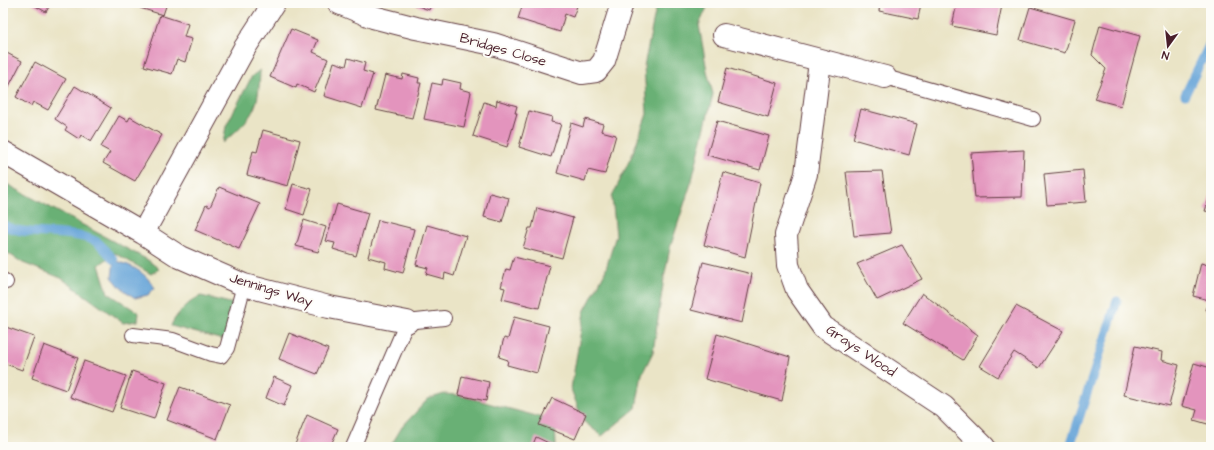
<svg xmlns="http://www.w3.org/2000/svg" width="1214" height="450" font-family="'Architects Daughter',sans-serif">
  <style>
    .forest { fill: #69b075; stroke: #5a6850 }
    .water { fill: #66a4d8; stroke: #586282 }
    .lines { fill: none; stroke-linecap: round; stroke-linejoin: round }
    .stream { stroke: #66a4d8; stroke-width: 9 }
    .building { fill: #e394bd }
    .service-casing { stroke: #623d42; stroke-width: 16 }
    .minor-casing { stroke: #623d42; stroke-width: 24 }
    .service { stroke: #fff; stroke-width: 14 }
    .minor { stroke: #fff; stroke-width: 22 }
    .labels { text-anchor: middle; dominant-baseline: central; stroke-width: 4; stroke-linejoin: round; paint-order: stroke }
    .street-label { font-size: 14px; fill: #4a1f2b; stroke: #fdfcf7 }
  </style>
  <rect width="100%" height="100%" fill="#fdfcf7"/>
  <filter id="ink" filterUnits="userSpaceOnUse"><feTurbulence type="fractalNoise" baseFrequency=".025" numOctaves="2"/><feDisplacementMap in="SourceGraphic" scale="8" xChannelSelector="R" yChannelSelector="G"/><feConvolveMatrix kernelMatrix="1 2 1 2 8 2 1 2 1" color-interpolation-filters="sRGB"/></filter>
  <filter id="wash" filterUnits="userSpaceOnUse"><feTurbulence type="fractalNoise" baseFrequency=".012" numOctaves="4" result="noise"/><feDisplacementMap in="SourceGraphic" scale="16" xChannelSelector="R" yChannelSelector="G"/><feGaussianBlur stdDeviation="0.9" result="paint"/><feColorMatrix in="noise" values="0 0 0 0 0 0 0 0 0 0 0 0 0 0 0 0 0 1.4 0 .05"/><feComposite in="paint" operator="in"/></filter>
  <g filter="url(#wash)">
    <rect width="100%" height="100%" fill="#eae4c6"/>
    <path class="forest" d="M657,3h52l-10,22 8,46 6,23 -21,86 -22,68 -6,30 -11,74 -11,22 -6,34 -34,28 -19,-15 -12,-32 13,-77 21,-40 11,-37 -4,-38 20,-42 15,-41 -3,-48z
      M260,70c-1,41 -7,46 -37,73l3,-17 26,-50z
      M3,182l145,78 11,9 -8,5 -36,-21 -16,12 9,28 31,20 -1,8 -15,2 -62,-45 -38,-15 -20,-13z
      M201,296l42,10 -16,35 -56,-15c3,-10 20,-27 30,-30z
      M444,394l14,1 97,26 1,26h-166l12,-20 26,-28z"/>
    <path class="water" d="M114,260c19,6 30,11 41,28l-7,7 -13,3 -14,-10 -9,-11z"/>
    <g class="lines">
      <path class="stream" d="M1185,95l26,-54
        M3,224c15,14 69,4 94,18 6,4 12,13 17,18
        M1075,446l-4,-3 46,-142"/>
    </g>
    <g id="blocks">
      <path class="building" d="M30,3h21l-5,9z
        M141,3h26l-4,12 -23,-7z
        M410,3h22l-3,7z
        M523,3h55l-5,14 -8,-3 -5,18 -42,-13z
        M880,3h41l-3,16 -39,-8z
        M957,3h36l9,2 -6,30 -44,-9z
        M1030,7l45,13 -10,33 -45,-13z
        M160,15l28,9 -4,13 8,2 -7,23 -8,-3 -5,15 -28,-8z
        M1100,25l40,11 -19,70 -27,-7 12,-30 -14,-14z
        M291,29l27,11 -5,12 15,7 -14,33 -17,-8 -1,4 -26,-11z
        M3,51l19,10 -17,33 -2,-1z
        M348,58l17,5 -2,8 10,3 -11,34 -38,-12 10,-34 12,4z
        M35,62l31,17 -18,31 -15,-8 -2,4 -15,-9z
        M727,68l50,15 -9,34 -50,-15z
        M403,74l16,4 -1,5h3l-9,35 -36,-8 9,-35 17,4z
        M443,79l18,4 -1,6 11,3 -7,35 -40,-8 8,-36 10,2z
        M75,86l36,22 -20,33 -10,-6 -2,4 -14,-9 2,-3 -12,-8z
        M497,100l20,6 -2,7h2l-10,34 -34,-11 11,-34 12,4z
        M861,109l56,15 -8,31 -56,-16z
        M529,111l23,6 -1,5 10,2 -10,33 -32,-10z
        M119,116l9,5 2,-4 32,18 -27,46 -32,-18 7,-11 -9,-5z
        M585,119l18,5 -2,7 15,4 -11,39 -17,-4 -3,11 -28,-8 14,-50 12,4z
        M717,121l52,15 -9,34 -53,-15z
        M263,130l37,10 -12,46 -41,-11 6,-24 4,1z
        M1024,150l-2,47 -47,1 -4,-45z
        M1083,170l3,32 -39,3 -3,-31z
        M882,171l9,62 -37,3 -8,-64z
        M723,172l37,11 -15,74 -41,-12z
        M293,184l19,5 -8,26 -18,-6z
        M219,187l41,17 -21,45 -44,-19 11,-25 4,2z
        M490,193l19,5 -7,24 -18,-5z
        M1211,193v19l-6,-1z
        M337,204l31,9 -12,43 -23,-7 2,-6 -9,-2z
        M537,208l36,10 -11,40 -39,-10 6,-20h3z
        M304,220l22,7 -8,25 -22,-6z
        M378,220l36,9 -11,44 -18,-5 1,-6 -18,-5z
        M427,225l39,11 -12,40 -9,-3 -1,6 -18,-5 2,-6 -12,-3z
        M902,245l20,34 -45,21 -20,-36z
        M514,257l36,9 -11,42 -37,-9 3,-11 -4,-1 5,-18 4,1z
        M703,262l49,12 -10,49 -51,-13z
        M1201,263l10,3v46l-5,-2 3,-10 -16,-4z
        M922,293l56,42 -15,25 -60,-37z
        M1016,306l47,25 -24,37 -25,-16 -16,25 -18,-11z
        M514,317l35,9 -12,47 -30,-8 1,-5 -9,-3 5,-19 4,1z
        M3,326l31,11 -12,33 -19,-7z
        M289,333l39,16 -11,25 -38,-15z
        M717,334l73,23 -8,44 -77,-22z
        M44,345l34,13 -12,32 -34,-12z
        M1135,346l27,6 -1,8 18,5 -10,41 -45,-11z
        M84,361l42,15 -14,36 -42,-15z
        M1194,363l17,5v57l-17,-5 3,-10 -15,-4z
        M132,371l34,12 -12,36 -34,-11z
        M462,376l27,6 -3,19 -28,-6z
        M274,377l18,8 -8,21 -18,-8z
        M180,387l50,18 -13,34 -50,-19z
        M552,398l34,16 -11,25 -36,-14z
        M307,415l31,14 -8,18h-36z
        M536,437l21,10h-25z"/>
    </g>
  </g>
  <g filter="url(#ink)">
    <use href="#blocks" fill-opacity="0" stroke="#623d42" stroke-width="1"/>
    <g class="lines">
      <defs>
        <path id="service" d="M885,77l148,42
          M3,280l3,2
          M133,335l40,5 38,14 10,2 6,-8 17,-63
          M353,447l54,-125 37,-4"/>
        <path id="minor" d="M339,3l34,14 43,11 77,16 89,29 14,-2 8,-10 18,-58
          M724,35l161,42
          M820,61l-14,113 -20,61 2,30 9,25 26,37 121,80 40,40
          M3,152l140,81 37,24 64,28 85,22 78,15
          M143,233l101,-184 30,-46"/>
      </defs>
      <use href="#service" class="service-casing"/>
      <use href="#minor" class="minor-casing"/>
      <use href="#service" class="service"/>
      <use href="#minor" class="minor"/>
    </g>
  </g>
  <g class="labels">
    <g class="street-label">
      <text transform="translate(503 50) rotate(16)">Bridges Close</text>
      <text transform="translate(271 290) rotate(17)">Jennings Way</text>
      <text transform="translate(861 351) rotate(34)">Grays Wood</text>
    </g>
  </g>
  <rect width="1214" height="450" fill="none" stroke="#fdfcf7" stroke-width="16"/>
  <g transform="translate(1168 46) rotate(195)" stroke="#fdfcf7" stroke-width="3" paint-order="stroke">
  <path d="M0-3L7 15L0 10L-7 15Z" fill="#4a1f2b"/>
  <text y="-6" font-size="11" font-weight="bold" text-anchor="middle" fill="#4a1f2b">N</text>
  </g>
</svg>
